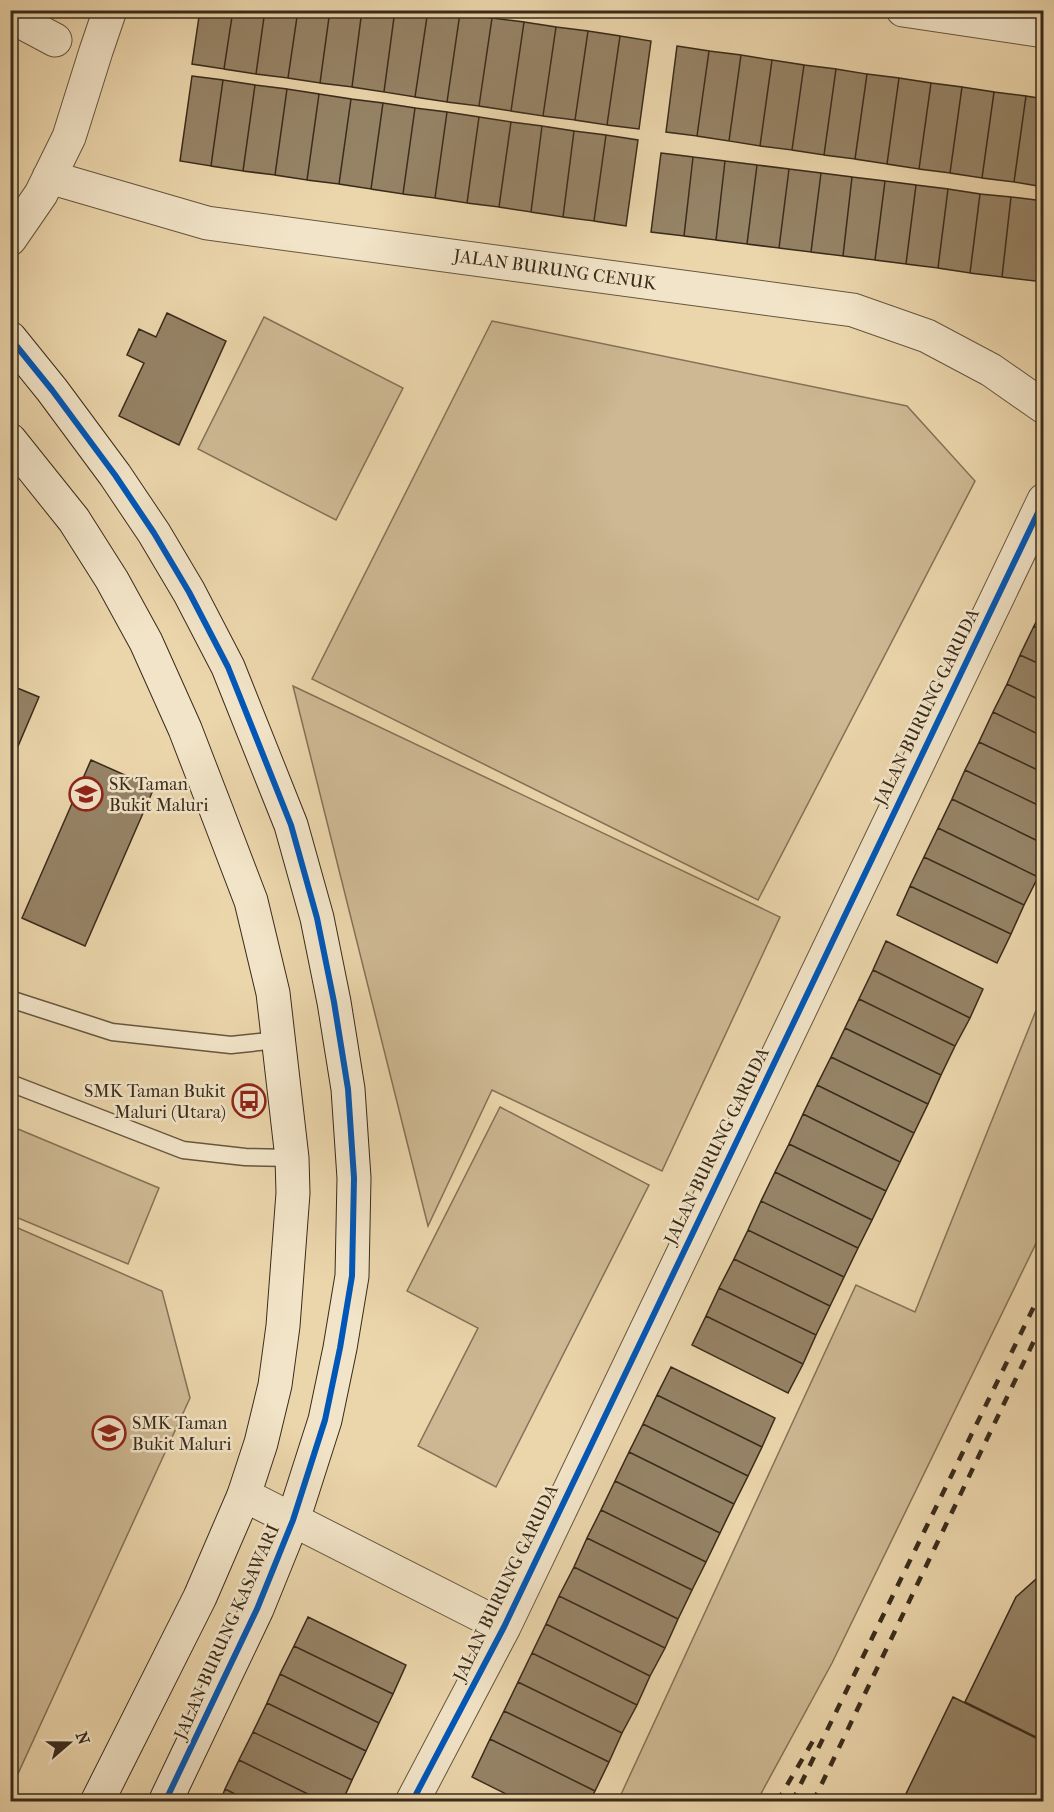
<svg xmlns="http://www.w3.org/2000/svg" width="1054" height="1812" font-family="'IM FELL French Canon',serif">
  <style>
    .green { fill: #cdb893; stroke: #837257; stroke-width: 1.5 }
    .building { fill: #968366; stroke: #392b1b; stroke-width: 1.5 }
    .lines { fill: none; stroke-linecap: round; stroke-linejoin: round }
    .lane-casing { stroke: #66563f; stroke-width: 19 }
    .street-casing { stroke: #66563f; stroke-width: 35 }
    .secondary-casing { stroke: #392b1b; stroke-width: 35 }
    .lane { stroke: #f2e4c8; stroke-width: 16 }
    .street { stroke: #f2e4c8; stroke-width: 33 }
    .secondary { stroke: #f2e4c8; stroke-width: 33 }
    .rail { stroke: #392b1b; stroke-width: 4.5; stroke-dasharray: 10 10; stroke-linecap: butt }
    .cycleway-casing { stroke: #f2e4c8; stroke-width: 10 }
    .cycleway { stroke: #0057b8; stroke-width: 6 }
    .labels { text-anchor: middle; dominant-baseline: central; stroke-width: 5; stroke-linejoin: round; paint-order: stroke }
    .street-label { font-size: 18px; fill: #392b1b; stroke: #f2e4c8 }
    .poi-label { font-size: 18px; fill: #392b1b; stroke: #f2e4c8; text-anchor: start }
  </style>
  <rect width="100%" height="100%" fill="#ebd5ab"/>
  <filter id="stains"><feTurbulence type="fractalNoise" baseFrequency=".00333" numOctaves="4"/><feColorMatrix values="0 0 0 0 .2 0 0 0 0 .09 0 0 0 0 .02 0 0 0 .5 -.17"/></filter>
  <radialGradient id="worn" r=".72"><stop offset=".6" stop-color="#630" stop-opacity="0"/><stop offset="1" stop-color="#630" stop-opacity=".3"/></radialGradient>
  <path class="green" d="M264,317l139,71 -67,132 -138,-71z
    M492,321l415,85 68,75 -217,419 -446,-221z
    M293,686l487,231 -118,254 -170,-81 -64,136z
    M1043,993v236l-211,434 -75,138h-139l238,-516 59,27z
    M500,1107l149,78 -153,302 -78,-41 60,-118 -71,-37z
    M18,1129l141,59 -31,76 -117,-49v-67z
    M11,1225l151,66 28,107 -179,391z"/>
  <path class="building" d="M200,10h33l-9,59 -32,-5z
    M233,10h32l-9,64 -32,-5z
    M265,10h33l-10,68 -32,-4z
    M298,10h32l-10,73 -32,-5z
    M330,10h32l-10,77 -32,-4z
    M362,10h33l-11,82 -32,-5z
    M395,10h33l-13,87 -31,-5z
    M428,10l32,3 -13,89 -32,-5z
    M460,13l32,5 -13,88 -32,-4z
    M492,18l32,4 -13,89 -32,-5z
    M524,22l32,5 -13,89 -32,-5z
    M556,27l32,4 -13,89 -32,-4z
    M588,31l32,5 -13,89 -32,-5z
    M620,36l31,5 -12,88 -32,-4z
    M677,46l32,5 -12,85 -31,-4z
    M709,51l32,4 -12,86 -32,-5z
    M741,55l31,5 -12,86 -31,-5z
    M772,60l32,5 -12,85 -32,-4z
    M804,65l32,4 -12,86 -32,-5z
    M836,69l31,5 -12,85 -31,-4z
    M867,74l32,4 -12,86 -32,-5z
    M192,76l31,4 -12,86 -31,-5z
    M899,78l32,5 -12,86 -32,-5z
    M223,80l32,5 -12,86 -32,-5z
    M931,83l31,4 -12,86 -31,-4z
    M255,85l32,4 -12,86 -32,-4z
    M962,87l32,5 -12,86 -32,-5z
    M287,89l32,5 -12,86 -32,-5z
    M994,92l32,4 -12,86 -32,-4z
    M319,94l32,5 -12,85 -32,-4z
    M1026,96l18,3v88l-30,-5z
    M351,99l32,4 -12,86 -32,-5z
    M383,103l32,5 -12,86 -32,-5z
    M415,108l32,4 -12,86 -32,-4z
    M447,112l32,5 -12,86 -32,-5z
    M479,117l32,5 -12,85 -32,-4z
    M511,122l31,4 -11,86 -32,-5z
    M542,126l32,5 -11,86 -32,-5z
    M574,131l32,4 -12,86 -31,-4z
    M606,135l32,5 -12,86 -32,-5z
    M661,153l32,4 -9,79 -33,-4z
    M693,157l32,4 -9,79 -32,-4z
    M725,161l32,4 -10,79 -31,-4z
    M757,165l32,4 -10,79 -32,-4z
    M789,169l32,4 -10,79 -32,-4z
    M821,173l31,4 -9,79 -32,-4z
    M852,177l33,4 -10,79 -32,-4z
    M885,181l31,4 -10,79 -31,-4z
    M916,185l32,4 -10,79 -32,-4z
    M948,189l32,5 -10,79 -32,-5z
    M980,194l31,3 -9,80 -32,-4z
    M1011,197l33,4v81l-42,-5z
    M167,313l59,28 -47,104 -60,-29 25,-53 -17,-8 12,-26 17,8z
    M1044,606v24l-10,-4z
    M1034,626l10,4v36l-24,-11z
    M1020,655l24,11v36l-37,-18z
    M1007,684l37,18v35l-51,-25z
    M10,685l29,12 -29,68z
    M993,712l51,25v36l-65,-31z
    M979,742l65,31v35l-79,-38z
    M91,760l63,28 -69,158 -63,-28z
    M965,770l79,38v36l-92,-45z
    M952,799l92,45v22l-6,11 -100,-49z
    M938,828l100,49 -14,28 -100,-48z
    M924,857l100,48 -13,29 -101,-48z
    M910,886l101,48 -14,29 -100,-48z
    M886,941l97,48 -13,29 -97,-48z
    M873,970l97,48 -15,28 -96,-47z
    M859,999l96,47 -14,29 -96,-47z
    M845,1028l96,47 -13,29 -97,-47z
    M831,1057l97,47 -14,29 -97,-48z
    M817,1085l97,48 -14,29 -97,-48z
    M803,1114l97,48 -14,29 -97,-47z
    M789,1144l97,47 -14,29 -97,-48z
    M775,1172l97,48 -14,28 -97,-47z
    M761,1201l97,47 -14,29 -96,-47z
    M748,1230l96,47 -14,29 -96,-47z
    M734,1259l96,47 -14,29 -97,-47z
    M719,1288l97,47 -13,29 -97,-48z
    M706,1316l97,48 -15,29 -96,-48z
    M671,1367l104,51 -13,29 -105,-52z
    M657,1395l105,52 -14,29 -105,-52z
    M643,1424l105,52 -14,28 -105,-52z
    M629,1452l105,52 -14,29 -105,-52z
    M615,1481l105,52 -14,29 -105,-52z
    M601,1510l105,52 -14,28 -105,-52z
    M587,1538l105,52 -14,29 -104,-52z
    M574,1567l104,52 -13,29 -106,-52z
    M1044,1572v169l-79,-39 51,-105z
    M559,1596l106,52 -15,28 -104,-52z
    M308,1617l98,48 -13,29 -99,-48z
    M546,1624l104,52 -13,29 -105,-52z
    M294,1646l99,48 -14,29 -99,-49z
    M532,1653l105,52 -15,28 -104,-51z
    M280,1674l99,49 -13,28 -99,-48z
    M518,1682l104,51 -13,29 -105,-51z
    M953,1697l91,45v60h-142z
    M267,1703l99,48 -14,29 -99,-48z
    M504,1711l105,51 -14,29 -105,-52z
    M253,1732l99,48 -10,22h-18l-85,-42z
    M490,1739l105,52 -6,11h-67l-50,-25z
    M239,1760l85,42h-73l-26,-13z
    M225,1789l26,13h-31z"/>
  <g class="lines">
    <defs>
      <path id="lane" d="M10,999l102,33 119,13 47,-5
        M10,1083l173,67 62,7 47,1"/>
      <path id="street" d="M903,10l141,21
        M10,16l45,24
        M49,177l158,46 646,87 74,26 64,34 53,37
        M10,239l31,-45 28,-57 27,-86 14,-41
        M244,1495l260,132
        M412,1802l92,-175 540,-1127"/>
      <path id="secondary" d="M10,338l42,52 63,85 39,58 35,59 39,75 63,158 26,93 17,84 14,87 6,89 -2,98 -12,72 -15,72 -32,100 -36,89 -92,193
        M10,440l64,80 38,60 34,62 39,87 32,83 34,89 22,92 19,165 1,35 -10,133 -8,59 -14,58 -17,52 -44,102 -103,205"/>
    </defs>
    <use href="#lane" class="lane-casing"/>
    <use href="#street" class="street-casing"/>
    <use href="#secondary" class="secondary-casing"/>
    <use href="#lane" class="lane"/>
    <use href="#street" class="street"/>
    <use href="#secondary" class="secondary"/>
    <path class="rail" d="M777,1802l36,-61
      M792,1802l252,-516
      M813,1802l231,-482"/>
    <defs>
      <path id="cycleway" d="M10,338l42,52 63,85 39,58 35,59 39,75 63,158 26,93 17,84 14,87 6,89 -2,98 -12,72 -15,72 -32,100 -36,89 -92,193
        M412,1802l92,-175 540,-1127"/>
    </defs>
    <use href="#cycleway" class="cycleway-casing"/>
    <use href="#cycleway" class="cycleway"/>
  </g>
  <defs>
    <symbol id="school-ring" viewBox="-11 -11 22 22"><circle r="9.5" fill="#f2e4c8" stroke="#8f2418" stroke-width="1.5"/><path d="M0-5L7-2L0 1L-7-2ZM-4 1L0 2.5L4 1V4Q0 6-4 4Z" fill="#8f2418"/></symbol>
    <symbol id="bus-ring" viewBox="-11 -11 22 22"><circle r="9.5" fill="#f2e4c8" stroke="#8f2418" stroke-width="1.5"/><path d="M-5-6H5V4H4V6H2V4H-2V6H-4V4H-5ZM-3.5-4V0h7V-4ZM-3.5 1.2v1.5H-2V1.2ZM2 1.2v1.5H3.5V1.2Z" fill="#8f2418"/></symbol>
  </defs>
  <g fill-rule="evenodd">
    <use href="#school-ring" x="67" y="775" width="38" height="38"/>
    <use href="#bus-ring" x="230" y="1082" width="38" height="38"/>
    <use href="#school-ring" x="90" y="1414" width="38" height="38"/>
  </g>
  <g class="labels">
    <g class="street-label">
      <text transform="translate(555 270) rotate(8)">JALAN BURUNG CENUK</text>
      <text transform="translate(927 707) rotate(-64)">JALAN BURUNG GARUDA</text>
      <text transform="translate(717 1146) rotate(-64)">JALAN BURUNG GARUDA</text>
      <text transform="translate(506 1583) rotate(-64)">JALAN BURUNG GARUDA</text>
      <text transform="translate(227 1632) rotate(-66)">JALAN BURUNG KASAWARI</text>
    </g>
    <g class="poi-label">
      <text x="109" y="784">SK Taman<tspan x="109" dy="21">Bukit Maluri</tspan></text>
      <text x="226" y="1091" text-anchor="end">SMK Taman Bukit<tspan x="226" dy="21">Maluri (Utara)</tspan></text>
      <text x="132" y="1423">SMK Taman<tspan x="132" dy="21">Bukit Maluri</tspan></text>
    </g>
  </g>
  <rect width="1054" height="1812" fill="none" stroke="#ebd5ab" stroke-width="36"/>
  <rect x="12" y="12" width="1030" height="1788" fill="none" stroke="#392b1b" stroke-width="3"/>
  <rect x="18" y="18" width="1018" height="1776" fill="none" stroke="#392b1b" stroke-width="1.5"/>
  <g transform="translate(69 1743) rotate(70)" stroke="#f2e4c8" stroke-width="4.5" paint-order="stroke">
  <path d="M0-4.5L10 22L0 15L-10 22Z" fill="#392b1b"/>
  <text y="-9" font-size="16" font-weight="bold" text-anchor="middle" fill="#392b1b">N</text>
  </g>
  <rect width="100%" height="100%" filter="url(#stains)"/>
  <rect width="100%" height="100%" fill="url(#worn)"/>
</svg>
